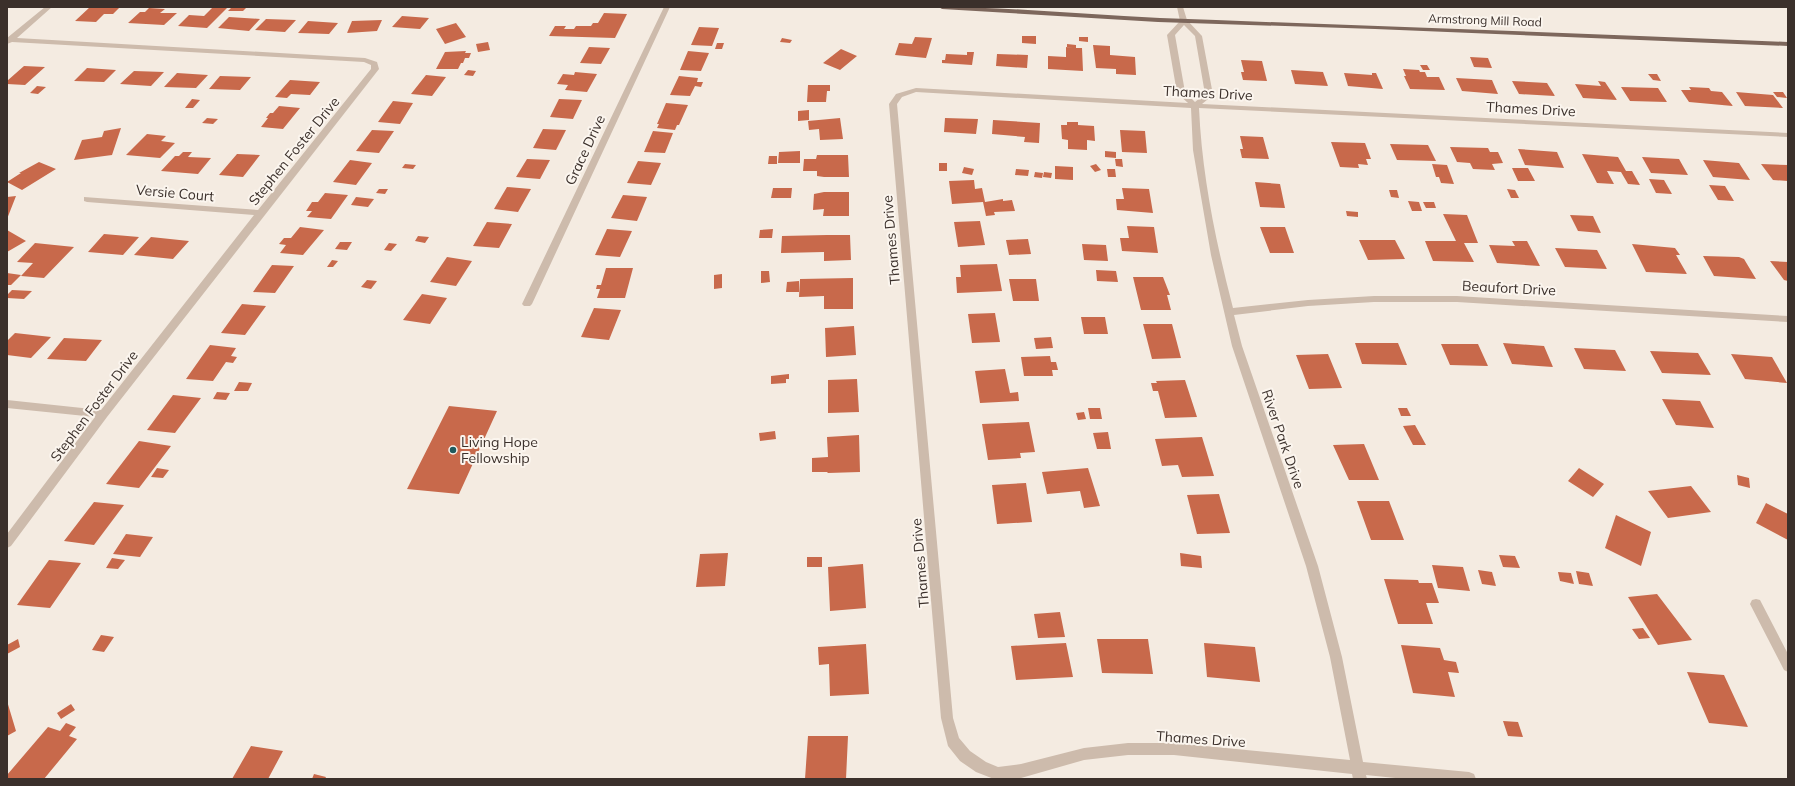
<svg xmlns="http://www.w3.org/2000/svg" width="1795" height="786" font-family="Mulish,sans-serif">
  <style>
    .building { fill: #c8694b }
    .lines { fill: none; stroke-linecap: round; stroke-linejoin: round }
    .minor { fill: #cdbbac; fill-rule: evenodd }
    .major { fill: #7d675c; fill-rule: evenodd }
    .poi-dot { fill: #1f5a5e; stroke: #fbf5ee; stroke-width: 1.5 }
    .labels { text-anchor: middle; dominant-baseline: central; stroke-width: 4; stroke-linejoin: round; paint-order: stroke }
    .far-street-label { font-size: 12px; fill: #3b302b; stroke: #fbf5ee }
    .street-label { font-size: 14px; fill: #3b302b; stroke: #fbf5ee }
    .poi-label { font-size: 14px; fill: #3b302b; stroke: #fbf5ee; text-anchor: start }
  </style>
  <rect width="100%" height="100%" fill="#f4ebe1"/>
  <path class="building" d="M90,7h30l-7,7h-9l-8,8 -21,-1z
    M213,7h15l-21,21 -29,-2 11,-11 15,1z
    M232,7h15l-4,4h-15z
    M149,8l16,1 -5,4h17l-13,12 -36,-2 12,-11h5z
    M604,13l23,1 -12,24 -66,-2 6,-10h11l-2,3h10l2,-3h15l2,-3h5z
    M402,16l27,2 -9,11 -28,-2z
    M229,17l31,2 -11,12 -31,-3z
    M266,19l30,1 -11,12 -30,-2z
    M382,20l-5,11 -30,2 5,-12z
    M308,21l30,2 -9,11 -31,-1z
    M456,23l10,14 -21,7 -9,-15z
    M699,27l20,1 -7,18 -21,-1z
    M1022,36h14v8l-14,-1z
    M915,37l17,1 -6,20 -31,-3 4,-12 13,1z
    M1079,37h9v5l-9,-1z
    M782,38l10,2 -2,3 -10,-1z
    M488,42l2,8 -12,2 -2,-8z
    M717,43h7l-2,6h-7z
    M1067,44l9,1v3h6l1,23 -35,-2v-13l18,1v-10l7,1 -6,-1z
    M1093,45l17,1v9l25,2 1,18 -20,-1v-5l-20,-1z
    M589,47l21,1 -9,16 -21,-1z
    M841,49l16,7 -17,14 -17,-7z
    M466,51l-1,2h6l-2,5h-4l-2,5h-2l-3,6h-22l9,-17z
    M688,51l21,2 -8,18 -21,-1z
    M967,52h7l-2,13 -30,-2v-3h3l1,-6 21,1z
    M997,54l31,1 -1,13 -31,-2z
    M1470,57l18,1 4,10 -18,-1z
    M1241,60l21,1 5,20 -24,-1 -2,-8h3z
    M1420,65h7l3,5h-7z
    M24,66l21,1 -20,18 -18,-1v-3z
    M87,68l29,2 -12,12 -30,-1z
    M1403,69l16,1 1,2h5l2,5h12l6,13 -35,-1 -6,-13h2z
    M468,70l8,1 -3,5 -9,-1z
    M1291,70l32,2 5,14 -33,-2z
    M134,71l30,1 -13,14 -31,-2z
    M575,72l22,2 -10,18 -22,-2 3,-5 -11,-1 6,-10 11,1z
    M177,73l31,2 -12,13 -32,-1z
    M1344,73l28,2v-2h4l7,16 -35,-3z
    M1648,74h9l4,7 -8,-1z
    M426,75l20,2 -14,19 -21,-2z
    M220,76l31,1 -11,13 -31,-1z
    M679,76l19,2 -1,4h6l-2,5 -6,-1 -5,10 -20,-1z
    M1456,78l36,2 6,14 -36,-3z
    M290,80l30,2 -10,13 -19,-1 -4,4 -12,-1z
    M1512,81l35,2 8,13 -36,-2z
    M1598,81l7,1 12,18 -34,-2 -8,-14 26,2z
    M808,85h22v6h-3l-1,11h-19z
    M37,86l9,1 -8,7 -8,-1z
    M1621,87l37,1 9,14 -37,-1z
    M1689,87l20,1 2,3 11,1 11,14 -44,-4 -8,-12h10z
    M1736,92l37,3 10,13 -38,-2z
    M1773,92h10l4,6 -10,-1z
    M192,99l8,1 -7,8h-8z
    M559,99l23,1 -9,19 -23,-2z
    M393,101l20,2 -13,21 -22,-2z
    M666,103l22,2 -9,20h-2l-2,5 -18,-2 2,-4h-2z
    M279,106l21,2 -17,21 -22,-2 7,-9h-2l4,-5h3z
    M809,110v10l-11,1v-10z
    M207,118l11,1 -5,5 -11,-1z
    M840,118l3,21 -23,1 -1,-11 -10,1 -1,-9z
    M945,118l33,1 -2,15 -32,-2z
    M993,120l47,3 -1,20 -15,-1 1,-5 -33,-3z
    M1067,122h11v3l16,1 1,15 -8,-1v10l-19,-1v-9l-6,-1 -1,-14h6z
    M121,128l-9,27 -38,5 8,-20 20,-3 2,-6z
    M543,129l23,1 -10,20 -23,-2z
    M372,130l22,1 -15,22 -23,-2z
    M1120,130l25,1 2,22 -25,-1z
    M653,131l20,2 -8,20 -21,-1z
    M147,134l19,2 -5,5 14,2 -15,15 -34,-3z
    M1240,136l23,1 6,22 -27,-1 -2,-9h3z
    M1331,142l34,1 6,16h-5l2,6 -10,-1 1,4 -19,-1z
    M1390,144l38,1 8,16 -39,-1z
    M1450,147l38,1 2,4h8l5,11 -11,1 3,6 -22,-1 -3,-6 -13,-1z
    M1518,149l39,3 7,16 -39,-3z
    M800,151v12h-22l1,-11z
    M1105,151l11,1v6l-11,-1z
    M183,152h9l-4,5 23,1 -13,16 -37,-3 14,-15h4z
    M237,154l23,1 -17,22 -24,-2z
    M1582,154l36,3 8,14h6l8,14 -12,-1 -7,-12 -14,-1 7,13 -17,-1z
    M817,155h31l1,22h-25l-7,-1v-5h-14l1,-12h12z
    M769,156h8v8h-9z
    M1642,157l37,2 9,16 -37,-2z
    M527,159l23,1 -10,19 -24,-2z
    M1115,159h7l1,8 -7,-1z
    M350,160l22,3 -16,22 -23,-3z
    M1703,160l36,3 11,17 -37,-3z
    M638,161l23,2 -10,22 -24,-2z
    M39,162l17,7 -34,21 -15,-8 14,-9h-2z
    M939,163h8v8h-8z
    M405,164l11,1 -3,4 -11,-1z
    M1096,164l5,6 -6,2 -5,-6z
    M1432,164l15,1 7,19 -13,-1 -2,-6h-3z
    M1761,164l27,1v16l-15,-1z
    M1055,166l18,1v13l-18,-1z
    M964,167l10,2 -2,6 -10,-2z
    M1512,168h16l7,13h-17z
    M1016,169l13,1 -1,6 -13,-1z
    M1107,169h8l1,8h-8z
    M1035,172l8,1 -1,5 -8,-1z
    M1044,172l8,1 -1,5 -8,-1z
    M1649,179l15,1 8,14 -16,-1z
    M974,180l1,9 7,-1 3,14 18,-3v2l9,-1 3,11 -21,1 1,3 -9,1 -3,-14 -31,2 -3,-23z
    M1255,182l25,2 5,24 -25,-1z
    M1709,185l16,1 9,15 -16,-1z
    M507,187l24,2 -13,23 -24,-3z
    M773,188h19l-1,10h-20z
    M1122,188l27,1 4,24 -36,-3 -1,-11h8z
    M379,189h9l-3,5 -9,-1z
    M1507,189l8,1 4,8h-8z
    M1389,190h8l2,8 -8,-1z
    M824,192h25v24h-26l1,-7 -11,1 1,-16z
    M325,193l23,2 -17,24 -24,-2 5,-6h-6l6,-9h6z
    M623,195l24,2 -10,24 -26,-3z
    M16,196l-9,23v-22z
    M356,197l18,2 -6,8 -17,-2z
    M1408,201l11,1 3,9h-10z
    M1423,202h11l2,6h-10z
    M1346,211l12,1v5l-11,-1z
    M1443,214l24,1 11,28h-14l10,19 -41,-1 -8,-20h31z
    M1570,215l23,1 8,17 -23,-2z
    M980,221l5,24 -27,2 -4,-25z
    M487,222l25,2 -13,24 -26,-2z
    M1127,226l27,1 4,26 -36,-2 -2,-13h9z
    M300,227l24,3 -21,25 -23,-2 6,-8 -7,-1 5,-6h7z
    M1260,227h25l9,26h-24z
    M607,229l25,2 -12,26 -25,-2z
    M773,229l-1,9h-13l1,-8z
    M7,230l19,11 -19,11z
    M104,234l35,3 -16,18 -35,-3z
    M827,235h23l1,25 -27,1v-9l-43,1 1,-17z
    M418,236l11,1 -4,6 -10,-2z
    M151,237l38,4 -16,18 -39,-4z
    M1028,239l3,15 -22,1 -3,-15z
    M1359,240h36l10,19 -37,1z
    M1512,241h15l13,25 -43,-3 -8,-18 26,1z
    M340,242h12l-5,8 -12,-1z
    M35,243l39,4 -30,31 -23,-2 12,-13 -16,-1z
    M389,243l8,1 -6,7 -7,-1z
    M1082,244l24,1 2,16 -24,-1z
    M1632,244l43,4 5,7h-4l11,19 -41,-2z
    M1555,248l42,2 10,19 -42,-2z
    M1703,256l36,1 5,2 12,20 -42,-3z
    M447,257l25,4 -16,25 -26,-4z
    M332,260l6,1 -5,6h-6z
    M1770,261l18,1v19l-4,-1z
    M997,264l5,27 -45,2 -1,-16h5l-1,-12z
    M272,265l22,1 -19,27 -22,-1z
    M606,268h27l-8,30h-28l3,-9h-4l1,-4h4z
    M1096,270l20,1 2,11 -21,-1z
    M761,271h8l1,11 -9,1z
    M7,273l14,2 -10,10h-4z
    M722,274v14l-8,1v-14z
    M1133,277h30l7,18h-3l4,15h-30z
    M853,278v31h-29v-13l-25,1 1,-18z
    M1009,279h27l3,22h-26z
    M367,280l10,1 -6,8 -10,-2z
    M799,281v11h-13l1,-10z
    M12,290l20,1 -8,8 -17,-1v-3z
    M422,294l25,4 -17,26 -27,-4z
    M242,304l24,2 -21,29 -24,-2z
    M594,308l27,2 -12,30 -28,-3z
    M995,313l5,29 -28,1 -4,-29z
    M1081,317h24l3,17h-24z
    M1143,324h29l9,34 -29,1z
    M854,326l2,29 -30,2 -1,-29z
    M15,333l36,4 -20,21 -24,-3v-14z
    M1051,337l2,11 -17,1 -2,-11z
    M64,338l38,2 -16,21 -39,-2z
    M1355,343h43l9,22 -45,-1z
    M1503,343l41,3 9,21 -41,-3z
    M1441,344h37l10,22 -38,-1z
    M210,345l26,3 -5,8 6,1 -4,6 -7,-1 -13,19 -27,-2z
    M1574,348l41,2 11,21 -42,-2z
    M1650,351l48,2 13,22 -49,-2z
    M1328,354l14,34 -33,1 -13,-34z
    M1731,354l41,3 15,26 -42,-4z
    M1050,356l1,6h5l2,8h-6l1,6h-29l-3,-19z
    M1005,369l5,24 8,-1 1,9 -39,2 -5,-32z
    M789,374v5h-3v4l-15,1v-8z
    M857,379l2,33 -31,1v-33z
    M1185,380l12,37 -32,1 -7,-27h-5l-2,-8h6l-1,-2z
    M239,382l13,1 -4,8h-14z
    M217,392l13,1 -4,7 -13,-1z
    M173,395l28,3 -26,35 -28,-3z
    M1662,399l38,2 14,27 -38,-3z
    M449,406l48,5 -38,83 -52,-5z
    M1088,408h12l2,11h-12z
    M1398,408h9l4,8h-10z
    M1084,412l2,7 -8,1 -2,-7z
    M1029,422l6,30 -15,1 1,5 -33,2 -6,-36z
    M1415,425l11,20h-13l-10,-19z
    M775,431l1,8 -16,2 -1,-8z
    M1108,432l3,17h-14l-4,-16z
    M859,435l1,37 -32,1 -1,-1h-15v-14l16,-1 -1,-20z
    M1202,437l12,39 -32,1 -4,-12 -16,1 -7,-27z
    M139,441l32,5 -32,42 -33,-4z
    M1364,444l15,36h-30l-16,-35z
    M157,468l12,2 -6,8 -12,-1z
    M1088,468l12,38 -16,2 -4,-17 -33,3 -5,-22z
    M1579,468l25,16 -11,13 -25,-16z
    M1737,475l12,3 1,10 -12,-3z
    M1026,483l6,39 -35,2 -5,-39z
    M1691,486l20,26 -43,6 -20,-27z
    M1219,494l11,39 -33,1 -10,-39z
    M1357,501h32l15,39h-33z
    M94,502l30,3 -30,40 -30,-4z
    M1766,503l22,11v26l-32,-17z
    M1616,515l35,17 -10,34 -36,-18z
    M126,534l27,3 -13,20 -27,-3z
    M728,553l-3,33 -29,1 4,-33z
    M1180,553l21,3 1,12 -21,-2z
    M1499,555l16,1 5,12 -17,-1z
    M807,557h15v10h-15z
    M112,558l13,2 -7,9 -12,-1z
    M49,560l32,3 -31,45 -33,-3z
    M863,564l3,44 -36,3 -2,-44z
    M1432,565l31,2 7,24 -32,-3z
    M1478,570l14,2 4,14 -14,-2z
    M1576,571l13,2 4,13 -14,-2z
    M1558,572l13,1 3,11 -14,-3z
    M1384,579l34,1 1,3h13l7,20h-13l7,21h-35z
    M1657,594l35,46 -34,5 -30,-48z
    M1060,612l5,25 -27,1 -4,-24z
    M1643,628l7,10 -11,1 -7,-10z
    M101,635l13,2 -10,15 -12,-2z
    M18,639l2,8 -13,7v-9z
    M1097,639h51l5,35 -51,-1z
    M1066,643l7,34 -57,3 -5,-34z
    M1204,643l51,4 5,35 -53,-5z
    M866,644l3,50 -39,2 -1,-32 -10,1 -1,-18z
    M1401,645l39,3 4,12 12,2 3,11 -11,-1 7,25 -42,-4z
    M1687,672l37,3 24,52 -39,-4z
    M7,701l9,30 -9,5z
    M71,704l4,6 -14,9 -4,-6z
    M1503,721l15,1 5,15 -15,-1z
    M66,723l10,4 -7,9 8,3 -33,40h-37v-4l41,-48 12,4z
    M808,736h40l-2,43h-41z
    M251,746l32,5 -15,28h-36z
    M314,774l12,3 -1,2h-13z"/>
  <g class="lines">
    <path class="minor" d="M45,7h7l-35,31 348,20 12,4 2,7 -272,348 -96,129 -4,2v-14l88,-117 -88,-9v-8l94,10 153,-195 -167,-13 -3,-1v-4l174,13 113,-141v-4l-7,-3 -352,-20 -5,2v-6z
      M664,7h6l-138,297 -2,2h-6l-2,-2z
      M1177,7h6l4,13 15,16 11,59 -11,9 586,29v4l-589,-29c3,68 17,135 34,200l75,-8 66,-4h83l331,20v6l-331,-20h-83l-66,4 -74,9 8,31 76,220 24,91 21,105 106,10 5,2 2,5h-71l-39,-4 1,4h-14l-1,-5 -178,-19h-46l-44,5 -63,18 -27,1 -18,-7 -16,-11 -12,-15 -7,-28 -52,-614 7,-10 20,-6 272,15 -11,-10 -10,-58 13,-14zM1184,25l11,11 10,58 -10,8 -10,-10 -10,-57zM916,92l275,16 2,42 18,105 21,91 74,220 24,91 20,103 -176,-17h-46l-44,5 -63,16 -23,3 -12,-5 -16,-11 -11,-13 -6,-20 -56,-614 5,-7z
      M1756,599l4,1 28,54v18l-4,-2 -34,-66 2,-4z"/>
    <path class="major" d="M939,7c74,0 147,8 221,11 210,8 419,15 628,24v4l-413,-17 -217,-7 -216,-13z"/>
  </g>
  <circle class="poi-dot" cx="453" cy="450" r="4"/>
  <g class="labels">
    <g class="far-street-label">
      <text transform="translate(1485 20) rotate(2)">Armstrong Mill Road</text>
    </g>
    <g class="street-label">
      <text transform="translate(1208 93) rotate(3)">Thames Drive</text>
      <text transform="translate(1531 109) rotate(3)">Thames Drive</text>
      <text transform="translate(585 150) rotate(-65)">Grace Drive</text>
      <text transform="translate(294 151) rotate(-51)">Stephen Foster Drive</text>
      <text transform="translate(175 193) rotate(5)">Versie Court</text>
      <text transform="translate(891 240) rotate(-95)">Thames Drive</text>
      <text transform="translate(1509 288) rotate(3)">Beaufort Drive</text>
      <text transform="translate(94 406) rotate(-53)">Stephen Foster Drive</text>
      <text transform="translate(1283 439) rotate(71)">River Park Drive</text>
      <text transform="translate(920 563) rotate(-95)">Thames Drive</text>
      <text transform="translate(1201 739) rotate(4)">Thames Drive</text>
    </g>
    <g class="poi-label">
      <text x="461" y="442">Living Hope<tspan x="461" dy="16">Fellowship</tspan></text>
    </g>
  </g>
  <rect width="1795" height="786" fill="none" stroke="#3b302b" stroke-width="16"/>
</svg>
